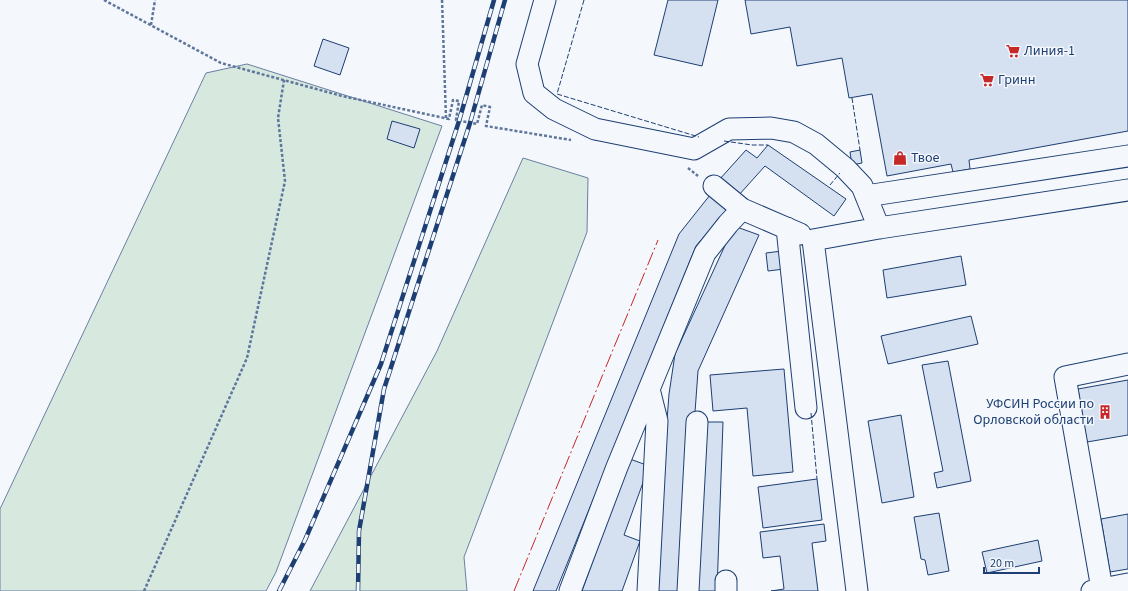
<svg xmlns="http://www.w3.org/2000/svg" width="1128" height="591" font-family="'Source Sans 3',sans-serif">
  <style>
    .green { fill: #d7e8df; stroke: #687fa3 }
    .building { fill: #d5e0f0; stroke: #1d3f73 }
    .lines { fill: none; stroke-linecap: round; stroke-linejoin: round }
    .minor-casing { stroke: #1d3f73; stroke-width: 23 }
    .path { stroke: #5e769c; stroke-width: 2.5; stroke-dasharray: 3 2; stroke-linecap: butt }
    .minor { stroke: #f4f7fb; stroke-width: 21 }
    .rail-casing { stroke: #1d3f73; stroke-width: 4.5 }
    .rail { stroke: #f4f7fb; stroke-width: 3; stroke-dasharray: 9; stroke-linecap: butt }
    .fence { stroke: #1d3f73; stroke-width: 1; stroke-dasharray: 5 2; stroke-linecap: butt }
    .power { stroke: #c62828; stroke-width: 1; stroke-dasharray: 14 3 2 3; stroke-linecap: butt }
    .labels { text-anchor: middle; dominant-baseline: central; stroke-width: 3; stroke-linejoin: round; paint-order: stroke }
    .poi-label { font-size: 14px; fill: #1d3f73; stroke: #f4f7fb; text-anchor: start }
  </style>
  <rect width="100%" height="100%" fill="#f4f7fb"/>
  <path class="green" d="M247,64l195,62 -166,446 -10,19h-266v-82l206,-436z
    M523,158l65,20 -1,54 -123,325 3,34h-157l127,-240z"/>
  <path class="building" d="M668,0h50l-16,66 -48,-11z
    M745,0h383v131l-159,29 1,9 -17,3 -2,-8 -64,12 -15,-82 -23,4 -7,-40 -45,8 -7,-39 -39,7z
    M323,39l26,9 -9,27 -26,-9z
    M392,121l28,8 -6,19 -27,-9z
    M768,145l78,54 -12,17 -69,-50 -27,30 -19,-16 27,-30 11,8z
    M860,150l2,13 -10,2 -2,-13z
    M710,195l18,14 -32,37 -140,345h-23l146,-357z
    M734,226l25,9 -61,136 -16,220h-28l15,-197 6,-40z
    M782,251l2,18 -16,2 -2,-18z
    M961,256l5,29 -79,13 -4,-28z
    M971,316l7,28 -90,20 -7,-28z
    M948,361l23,120 -34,7 -3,-15 9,-2 -21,-106z
    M784,369l9,103 -40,4 -6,-68 -34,3 -3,-36z
    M1128,380v55l-41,7 -9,-53z
    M901,415l13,82 -32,6 -14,-82z
    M702,422h21l-6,169h-23z
    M630,459l19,7 -25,69 16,6 -18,50h-40z
    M817,479l5,41 -59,8 -5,-41z
    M939,513l10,58 -21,4 -3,-15 -4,-1 -7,-42z
    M1128,514v55l-18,3 -9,-53z
    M824,524l2,17 -14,2 6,48h-47l13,-2 -4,-33 -17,2 -3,-26z
    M1038,540l4,21 -55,12 -5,-21z"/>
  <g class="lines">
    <defs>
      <path id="minor" d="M545,0l-18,64 7,29 20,16 41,20 99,20 35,-20 42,-1 23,4 22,12 29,24 17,18 17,42
        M714,186l28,23 58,25
        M866,196l262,-40
        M787,228l19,180
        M726,581v10
        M1102,589l-37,-212 63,-13
        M570,591l47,-124 88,-214 23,-29 14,-15
        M648,591l9,-170 -8,-32
        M688,591l9,-169
        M857,591l-44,-351 66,-12 249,-38
        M1092,591l36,-7"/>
    </defs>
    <use href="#minor" class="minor-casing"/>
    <path class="path" d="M104,0l117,63 121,33 107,23 4,-19 6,1 -3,19 21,4 5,-19 8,2 -4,19 85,14
      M442,0l4,118
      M151,25l4,-25
      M688,168l10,8
      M144,591l103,-233 38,-177 -7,-63 6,-38"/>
    <use href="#minor" class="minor"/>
    <defs>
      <path id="rail" d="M279,591l26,-51 76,-176 78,-243 35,-121
        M358,591l1,-60 25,-142 86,-266 35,-123"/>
    </defs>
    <use href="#rail" class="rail-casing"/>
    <use href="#rail" class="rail"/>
    <path class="fence" d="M584,0l-27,94 142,43
      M852,98l8,52
      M724,141l28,4h16
      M830,185l10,-12
      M811,413l6,66"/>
    <path class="power" d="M514,591l144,-351"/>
  </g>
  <defs>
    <symbol id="supermarket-bare" viewBox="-9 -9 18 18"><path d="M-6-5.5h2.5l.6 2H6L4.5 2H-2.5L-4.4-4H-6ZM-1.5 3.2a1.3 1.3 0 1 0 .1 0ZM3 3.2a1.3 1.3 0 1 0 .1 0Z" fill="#c62828" stroke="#f4f7fb" stroke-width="2.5" paint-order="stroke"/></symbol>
    <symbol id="shop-bare" viewBox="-9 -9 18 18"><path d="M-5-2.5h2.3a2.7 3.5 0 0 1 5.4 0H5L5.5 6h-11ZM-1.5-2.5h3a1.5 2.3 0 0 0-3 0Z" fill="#c62828" stroke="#f4f7fb" stroke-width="2.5" paint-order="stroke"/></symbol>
    <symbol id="building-bare" viewBox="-9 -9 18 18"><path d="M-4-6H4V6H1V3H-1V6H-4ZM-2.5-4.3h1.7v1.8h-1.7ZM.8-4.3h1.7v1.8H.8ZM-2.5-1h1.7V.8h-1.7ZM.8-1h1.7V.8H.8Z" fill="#c62828" stroke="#f4f7fb" stroke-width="2.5" paint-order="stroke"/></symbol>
  </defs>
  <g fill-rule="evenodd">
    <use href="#supermarket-bare" x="1003" y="41" width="20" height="20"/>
    <use href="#supermarket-bare" x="977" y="70" width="20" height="20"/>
    <use href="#shop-bare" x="890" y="148" width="20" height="20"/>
    <use href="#building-bare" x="1095" y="402" width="20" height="20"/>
  </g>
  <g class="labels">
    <g class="poi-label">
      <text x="1024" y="51">Линия-1</text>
      <text x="998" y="80">Гринн</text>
      <text x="911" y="158">Твое</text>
      <text x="1094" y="404" text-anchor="end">УФСИН России по<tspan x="1094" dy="16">Орловской области</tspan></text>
    </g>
  </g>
  <path d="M984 567v6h55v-6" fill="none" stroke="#1d3f73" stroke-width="2"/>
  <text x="990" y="567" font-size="12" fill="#1d3f73" stroke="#f4f7fb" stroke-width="3" paint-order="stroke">20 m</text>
</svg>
